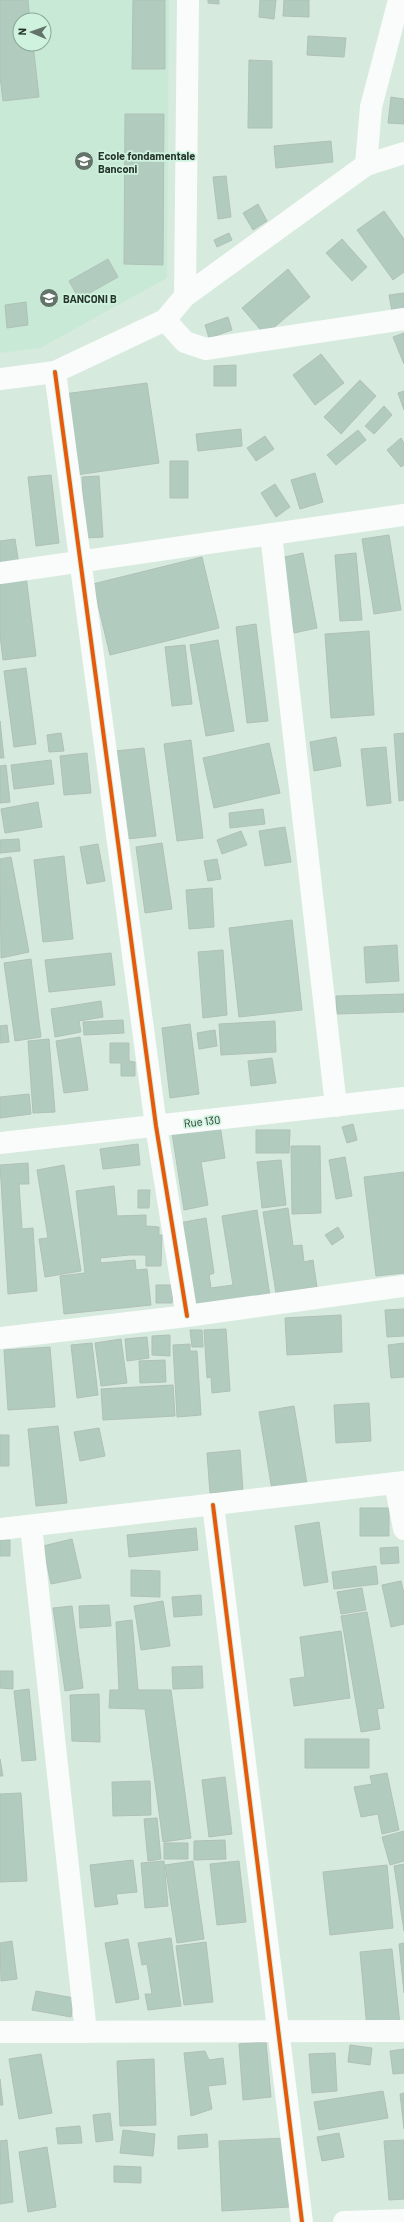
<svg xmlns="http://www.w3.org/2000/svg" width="404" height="2222" font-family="Barlow,sans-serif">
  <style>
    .built { fill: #c8e9d6; fill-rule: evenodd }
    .building { fill: #b1ccbe; stroke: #b1c0b8 }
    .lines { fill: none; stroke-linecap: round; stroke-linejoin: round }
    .minor { stroke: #f9fcfa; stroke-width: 22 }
    .cycleway-casing { stroke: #cef2dd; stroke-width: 6 }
    .cycleway { stroke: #e8590c; stroke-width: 4 }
    .labels { text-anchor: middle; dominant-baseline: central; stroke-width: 3.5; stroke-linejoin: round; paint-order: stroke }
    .poi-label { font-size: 11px; font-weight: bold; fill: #25332b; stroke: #cef2dd; text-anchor: start }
    .street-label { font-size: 11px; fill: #25332b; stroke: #cef2dd }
  </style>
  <rect width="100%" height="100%" fill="#d6eade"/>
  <path class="built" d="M0,0h169l-2,278 -127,70 -40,5zM20,20h24v24h-24z"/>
  <path class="building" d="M0,0h28l2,20h-10v24h13l6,53 -36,4 -3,-25z
    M133,0h32v69h-33z
    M208,0h11v4l-11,-1z
    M260,0h16l-2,19 -15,-2z
    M284,0h25v17l-26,-1z
    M308,36l38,2 -2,19 -37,-2z
    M249,60l23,1v67h-24z
    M391,97l13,2v25l-16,-1z
    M125,114h39l-1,151 -39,-1z
    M331,141l2,21 -57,6 -2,-22z
    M226,176l5,41 -13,2 -5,-42z
    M258,204l9,17 -14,9 -10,-17z
    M384,211l20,28v33l-11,8 -36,-50z
    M229,233l3,7 -15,7 -3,-7z
    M342,239l25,28 -15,14 -26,-28z
    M108,259l10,18 -39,22 -10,-18z
    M288,269l22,28 -45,38 -23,-27z
    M404,293v16l-12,2 -3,-16z
    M26,302l2,23 -21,3 -2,-23z
    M228,317l4,13 -23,8 -4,-13z
    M404,333v31l-11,-27z
    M321,354l23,29 -29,22 -22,-30z
    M236,365v21h-22v-20z
    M360,380l16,16 -35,38 -17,-17z
    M147,383l12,80 -83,12 -12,-81z
    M404,391v19l-6,-17z
    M384,406l8,9 -18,19 -9,-8z
    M241,429l1,17 -44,5 -2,-17z
    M358,430l8,10 -30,25 -9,-10z
    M265,436l9,13 -18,12 -9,-13z
    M401,438l3,5v22l-3,2 -14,-17z
    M170,461h18v37h-18z
    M315,473l8,29 -23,7 -9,-29z
    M51,475l8,68 -23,3 -8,-69z
    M99,476l4,61 -18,1 -3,-61z
    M275,484l15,23 -14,10 -15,-24z
    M389,535l12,75 -27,4 -12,-75z
    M15,539l4,26 -19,3v-27z
    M303,553l14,75 -23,5 -14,-75z
    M356,553l6,67 -22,1 -5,-66z
    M202,557l17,71 -109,27 -17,-71z
    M26,576l10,80 -33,4 -3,-25v-56z
    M256,624l12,97 -21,2 -11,-96z
    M369,631l5,84 -43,3 -6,-84z
    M218,640l16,91 -28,5 -16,-91z
    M185,645l7,59 -20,2 -7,-59z
    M26,668l10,76 -22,3 -10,-76z
    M0,721l4,37h-4z
    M61,733l3,18 -15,1 -2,-17z
    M404,733v67l-5,1 -5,-67z
    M336,737l5,29 -27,5 -4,-29z
    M191,740l12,98 -26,3 -13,-97z
    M269,743l11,50 -66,15 -11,-50z
    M386,747l5,56 -24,3 -6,-57z
    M144,748l12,88 -30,3 -11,-88z
    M87,753l4,40 -27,2 -4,-39z
    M51,760l3,24 -40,5 -3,-24z
    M6,765l4,37 -10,1v-37z
    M38,802l4,25 -37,6 -4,-24z
    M263,809l2,15 -35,4 -1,-15z
    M285,827l6,35 -26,4 -6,-35z
    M241,831l6,14 -25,9 -5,-14z
    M19,839l1,12 -20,2v-13z
    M162,843l10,66 -27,4 -9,-66z
    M98,844l7,37 -18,3 -7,-37z
    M64,856l9,83 -30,3 -9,-82z
    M11,857l18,95 -28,6 -1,-99z
    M217,859l4,20 -13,2 -4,-20z
    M212,888l2,39 -25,2 -3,-39z
    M292,920l10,90 -63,7 -10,-89z
    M397,945l2,36 -33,2 -2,-36z
    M223,950l4,65 -24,3 -5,-66z
    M111,953l4,32 -66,7 -4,-32z
    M31,959l10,78 -26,4 -11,-78z
    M404,994v18l-67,2 -1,-18z
    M101,1001l2,16 -24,4 2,11 -26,5 -4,-28z
    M123,1020l1,13 -40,2 -1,-13z
    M275,1021l1,31 -55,3 -2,-31z
    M190,1024l9,70 -29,4 -8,-70z
    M7,1025l2,17 -9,1v-17z
    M215,1030l2,16 -18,3 -2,-16z
    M80,1037l8,53 -24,3 -8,-52z
    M49,1039l6,73 -22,1 -5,-72z
    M110,1043h19v18l6,1v14h-14v-13h-11z
    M272,1058l4,25 -25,3 -3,-25z
    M29,1094l2,20 -31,4v-21z
    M353,1124l4,16 -10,3 -5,-16z
    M220,1125l5,33 -24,4 7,43 -24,5 -12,-77z
    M256,1130h34l-1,23h-33z
    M138,1144l2,21 -37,4 -3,-20z
    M291,1146h29l1,67 -29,1z
    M345,1157l7,39 -16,3 -7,-39z
    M281,1160l5,45 -24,3 -5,-46z
    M28,1163l1,21h-10l3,45 11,-1 4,63 -29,3 -8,-129z
    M64,1165l17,106 -36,6 -6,-38 9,-1 -11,-68z
    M404,1172v101l-28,3 -12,-99z
    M114,1186l3,30 29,-1v11l13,1v8h3l-1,31h-15v-11h-17l-29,3 1,5 34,-3 1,10 11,-1 4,36 -87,9 -4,-38 25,-3 -9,-82z
    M138,1190h12l-1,18h-11z
    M288,1208l5,38 9,-1 2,17 9,-2 4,27 -41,6 -13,-81z
    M257,1210l13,86 -78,13 -13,-86 27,-5 8,55 -5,2 2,13 22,-3 -11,-69z
    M338,1227l6,10 -12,8 -7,-10z
    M156,1285h17l-1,18h-16z
    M404,1309v27l-17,1 -2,-27z
    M341,1315l1,37 -55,3 -2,-37z
    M226,1329l4,62 -18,2 -1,-16 -4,1 -3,-48z
    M190,1330h12l1,17h-11z
    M170,1335v21l-18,-1v-19z
    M147,1337l2,21 -22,3 -2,-22z
    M121,1339l6,44 -26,3 -6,-43z
    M92,1343l6,52 -21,3 -6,-53z
    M404,1343v34l-13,1 -3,-33z
    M190,1344v7h7l4,64 -24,2 -4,-72z
    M50,1347l5,60 -47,3 -4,-60z
    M165,1360l1,22 -26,1 -1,-22z
    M173,1385l2,31 -72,4 -2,-31z
    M369,1403l2,38 -35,2 -2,-38z
    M294,1406l13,78 -35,6 -13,-78z
    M58,1426l9,77 -31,3 -8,-77z
    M99,1428l6,28 -25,5 -6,-29z
    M0,1435h9v31h-9z
    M240,1450l3,41 -33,2 -3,-40z
    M360,1508h29v28h-29z
    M319,1522l9,60 -24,4 -9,-60z
    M196,1528l2,22 -69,7 -2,-22z
    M72,1539l9,39 -30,6 -8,-38z
    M0,1540h10v16h-10z
    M398,1547l1,16 -18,1 -1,-16z
    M376,1566l2,18 -44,5 -2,-17z
    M131,1570l29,1v26l-29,-1z
    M401,1581l3,12v31l-13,3 -9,-42z
    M362,1588l4,22 -25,4 -4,-22z
    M201,1595l1,20 -28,2 -2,-20z
    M163,1601l7,45 -29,4 -7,-44z
    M109,1605l2,21 -31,2 -1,-22z
    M72,1606l11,82 -18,3 -12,-83z
    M367,1612l17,96 -7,1 3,20 -19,3 -20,-116z
    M132,1620l6,70h33l20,148 -28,4 -18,-133 -36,-1 1,-18h9l-3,-68z
    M341,1631l9,67 -56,8 -4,-27 15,-2 -5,-40z
    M202,1666l1,22 -30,1 -1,-22z
    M0,1671h13v18l-13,-1z
    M29,1689l7,71 -14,1 -8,-70z
    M99,1694l1,48 -28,-1 -2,-46z
    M305,1739h64v29h-64z
    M0,1759l3,17h-3z
    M387,1773l12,57 -17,4 -4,-20 -17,3 -7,-30 18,-3 -2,-8z
    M225,1777l7,57 -23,3 -7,-57z
    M150,1781l1,34 -38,1 -1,-34z
    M21,1793l6,88 -27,1v-88z
    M157,1818l4,41 -13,2 -4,-42z
    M404,1831v30l-14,4 -8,-28z
    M225,1840l1,19 -32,1v-19z
    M164,1843h24v16h-24z
    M133,1860l4,32 -21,2 2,10 -23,3 -5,-42z
    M164,1861l4,45 -23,2 -4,-45z
    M193,1861l11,78 -27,4 -12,-78z
    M239,1861l7,61 -29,3 -7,-61z
    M404,1864v67l-10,-65z
    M387,1865l6,63 -63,7 -7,-63z
    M171,1938l10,68 -33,4 -3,-16h7l-5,-30 -5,1 -4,-22z
    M128,1939l11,60 -23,4 -11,-60z
    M12,1941l5,38 -16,2 -1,-38z
    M206,1942l7,60 -29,3 -8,-59z
    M404,1943v50l-5,-49z
    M392,1949l8,76 -33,3 -7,-76z
    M36,1991l38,7 -3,19 -39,-7z
    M266,2042l5,55 -28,3 -4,-56z
    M350,2045l22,3 -2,17 -22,-3z
    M404,2049v24l-11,1 -3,-23z
    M205,2051l4,9 14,-2 3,26 -18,2 4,23 -21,7 -7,-63z
    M335,2053l2,38 -25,2 -3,-39z
    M41,2054l11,59 -33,6 -10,-60z
    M154,2059l2,66 -36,1 -3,-65z
    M0,2079l3,26h-3z
    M383,2091l5,27 -69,12 -5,-28z
    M404,2093v36l-4,-35z
    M110,2113l3,27 -17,2 -3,-27z
    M80,2126l2,17 -24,1 -2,-16z
    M123,2130l32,4 -2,22 -33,-3z
    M339,2133l5,24 -22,4 -5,-24z
    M207,2134l1,13 -30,2v-13z
    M286,2138l3,69 -67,4 -3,-70z
    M7,2140l6,62 -13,2v-63z
    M404,2140v59l-15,1 -5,-59z
    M47,2147l9,60 -28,5 -9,-60z
    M114,2166l27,1v16l-27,-1z"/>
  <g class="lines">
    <path class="minor" d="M366,165l5,-58 28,-107
      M185,296l3,-296
      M165,320l20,22 21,7 198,-30
      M55,372l101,754 31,190
      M0,379l55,-7 110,-52 20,-24 181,-131 38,-12
      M271,534l65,572
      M0,573l404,-58
      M0,1143l404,-45
      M0,1338l187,-22 217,-30
      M395,1483l9,46
      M213,1505l89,717
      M31,1526l55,506
      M0,1529l404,-47
      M0,2032l404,-1
      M344,2222l60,-2"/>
    <defs>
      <path id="cycleway" d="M55,372l101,754 31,190
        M213,1505l89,717"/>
    </defs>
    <use href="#cycleway" class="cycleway-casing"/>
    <use href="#cycleway" class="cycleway"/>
  </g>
  <defs>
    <symbol id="school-disc" viewBox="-11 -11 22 22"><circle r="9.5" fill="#63736a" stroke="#cef2dd"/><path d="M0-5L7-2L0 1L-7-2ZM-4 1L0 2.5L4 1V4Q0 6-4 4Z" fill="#fff"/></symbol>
  </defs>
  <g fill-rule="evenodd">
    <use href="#school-disc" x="73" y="150" width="22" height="22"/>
    <use href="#school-disc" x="38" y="287" width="22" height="22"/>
  </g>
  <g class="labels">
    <g class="poi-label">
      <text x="98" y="155">Ecole fondamentale<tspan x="98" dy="13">Banconi</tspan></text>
      <text x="63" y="298">BANCONI B</text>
    </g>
    <g class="street-label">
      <text transform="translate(202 1121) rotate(-6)">Rue 130</text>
    </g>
  </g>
  <g transform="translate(32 32) rotate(272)"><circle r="19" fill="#cef2dd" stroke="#8aa696"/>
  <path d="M0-3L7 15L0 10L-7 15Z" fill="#63736a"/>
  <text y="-6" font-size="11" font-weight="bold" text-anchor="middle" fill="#25332b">N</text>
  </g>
</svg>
